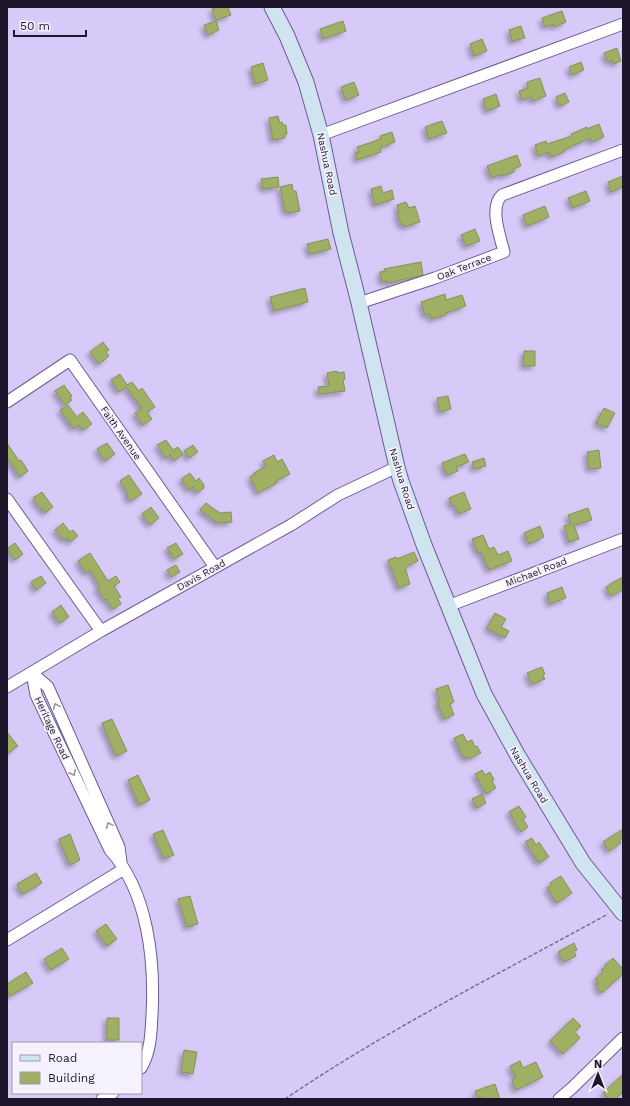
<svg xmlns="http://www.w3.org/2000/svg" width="630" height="1106" font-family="'Work Sans',sans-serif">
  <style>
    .building { fill: #9faf63; stroke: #869259; filter: url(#shadow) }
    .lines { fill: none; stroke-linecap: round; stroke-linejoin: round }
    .minor-casing { stroke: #6d5c8f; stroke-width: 13 }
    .secondary-casing { stroke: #6d5c8f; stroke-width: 17 }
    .path { stroke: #796e8f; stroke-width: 1.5; stroke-dasharray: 4 2; stroke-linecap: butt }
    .minor { stroke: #fff; stroke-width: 11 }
    .secondary { stroke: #d0e3f0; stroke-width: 15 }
    .oneway { stroke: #99969f }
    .labels { text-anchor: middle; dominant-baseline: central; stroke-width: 3.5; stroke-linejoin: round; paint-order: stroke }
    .street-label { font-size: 10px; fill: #1d162a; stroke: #f5f2fe }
  </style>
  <defs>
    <filter id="shadow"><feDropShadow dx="-3.5" dy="3.5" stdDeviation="2" flood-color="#0004"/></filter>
  </defs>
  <rect width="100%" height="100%" fill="#d8caf8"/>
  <path class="building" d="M218,7h10l3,8 -15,5 -4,-11z
    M562,11l4,11 -12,5 -1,-3 -8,3 -3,-9z
    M216,21l3,9 -11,5 -4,-10z
    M343,21l3,10 -23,8 -3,-10z
    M521,26l4,12 -13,3 -3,-11z
    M482,39l5,12 -13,5 -4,-12z
    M617,48l4,13 -7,3 -2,-4 -4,2 -4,-9z
    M581,62l3,8 -12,5 -3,-8z
    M263,63l5,17 -13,4 -4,-17z
    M540,78l6,18 -13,5 -2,-4 -9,3 -3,-9 9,-3 -1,-6z
    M354,82l5,13 -13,5 -5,-13z
    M565,93l4,9 -9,4 -4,-9z
    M496,94l4,12 -13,5 -4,-12z
    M278,116l2,7 2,-1 1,3h3l1,9 -2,1v3l-12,2 -4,-22z
    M442,121l5,12 -18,6 -4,-12z
    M599,124l5,13 -12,5 -2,-4 -26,12v2l-13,5 -2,-5 -11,4 -3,-11 11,-4 1,3 25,-8 -1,-2 16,-7v2z
    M392,132l3,10 -15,6 1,4 -24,8 -2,-7 4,-1 -2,-5 24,-8 -1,-3z
    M517,155l4,11 -8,3 1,3 -12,4 -1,-2 -9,4 -5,-12z
    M623,176v11l-12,5 -3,-10z
    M278,177l1,10 -16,2 -2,-10z
    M292,184l1,7h3l4,20 -11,2 -1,-2h-3l-5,-24z
    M381,186l2,7 9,-3 2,9 -19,6 -4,-16z
    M586,191l4,10 -17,7 -5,-10z
    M406,202l3,6 6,-2 5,16 -16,5 -1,-3 -2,1 -4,-11 2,-1 -2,-8z
    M545,206l4,11 -22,9 -4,-11z
    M475,229l5,12 -14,5 -5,-11z
    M328,239l3,10 -21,5 -3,-10z
    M421,262l2,13 -35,8 -1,-2 -5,1 -2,-10 5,-1 -1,-2z
    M305,288l3,14 -34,9 -4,-14z
    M445,294l1,6 16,-5 4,11 -20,7v2l-15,4 -1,-5 -5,1 -4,-13z
    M103,342l6,8 -3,2 3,4 -10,8 -9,-12z
    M524,351h11v15h-12z
    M337,371v2l7,-1 1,7 -2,1 2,11 -26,3 -1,-7 11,-1 -2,-13z
    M120,374l7,11 5,-3 7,9 3,-3 13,19 -8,5 5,7 -9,6 -8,-12 7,-5 -16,-21 -7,5 -8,-12z
    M64,385l8,11 -2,2 2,2 -7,5 -10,-14z
    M448,396l3,13 -11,3 -3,-14z
    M68,405l9,12 6,-5 9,12 -9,6 -4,-5 -5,4 -14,-19z
    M604,408l11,5 -8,15 -11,-5z
    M166,440l7,10 5,-3 5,7 -9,7 -4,-6 -4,3 -9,-13z
    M7,443l12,18 2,-1 7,11 -8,6 -13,-20z
    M107,443l8,11 -10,7 -8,-12z
    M193,445l5,7 -9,6 -5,-7z
    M599,450l2,18 -12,1 -2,-17z
    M465,454l4,8 -13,5 2,4 -11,4 -5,-12z
    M274,455l3,7 5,-3 8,15 -14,7 1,2 -19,10 -8,-16 4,-2v-2l12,-7 -3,-5z
    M484,458l2,8 -12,3 -2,-7z
    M190,473l6,8 3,-3 5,7v3l-7,5 -4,-6 -4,3 -8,-11z
    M129,475l13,19 -11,7 -5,-6 2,-2 -8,-12z
    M42,492l11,15 -8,6 -3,-5 -1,1 -8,-11z
    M464,492l7,17 -12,5 -4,-9 -3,1 -3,-8z
    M206,503l14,10 11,-1 1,10 -14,1 -18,-13z
    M151,507l8,11 -9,7 -8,-11z
    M588,508l4,12 -18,5 5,14 -10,3 -5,-16 7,-2 -3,-9z
    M63,523l7,9 3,-2 5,6 -8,6 -3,-4 -3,2 -9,-10z
    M540,526l4,11 -15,7 -5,-11z
    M483,535l6,14 5,-2 4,8 10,-4 4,10 -23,9 -8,-18 -3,1 -6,-14z
    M15,543l8,11 -8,6 -8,-11z
    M176,543l7,11 -9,5 -7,-11z
    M414,552l4,9 -13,6 5,17 -11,4 -11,-28 8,-3 1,2z
    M90,553l18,28 8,-5 4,6 -6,4 7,11 -3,1 3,6 -8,5 -7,-10 -1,1 -8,-12 3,-2 -10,-16 -4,3 -8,-12z
    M176,565l4,7 -9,5 -4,-7z
    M41,576l5,7 -10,7 -5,-8z
    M623,577v13l-12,6 -5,-9 4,-2v-1z
    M562,587l4,11 -16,6 -3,-11z
    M61,605l8,12 -9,6 -8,-11z
    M495,613l11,6 -5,8 8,4 -4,7 -18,-10z
    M542,667l3,7 -2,2 2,3 -13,5 -5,-11z
    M448,685l6,17 -4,2 4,11 -10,4 -7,-17 3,-2 -4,-11z
    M112,719l15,32 -11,5 -14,-33z
    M7,732l11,14 -11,8z
    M463,734l4,8 5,-2 3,7 2,-1 4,7 -13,6 -1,-2 -3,1 -10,-20z
    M482,770l3,5 5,-3 4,8 -2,1 4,7 -10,6 -11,-20z
    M138,775l12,25 -11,5 -11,-25z
    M482,794l4,9 -9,5 -5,-9z
    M519,806l7,11 -3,2 5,8 -7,5 -12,-20z
    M623,829v9l-4,2 2,3 -12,8 -6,-9z
    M163,830l11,25 -10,4 -11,-25z
    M70,834l10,26 -10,5 -11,-26z
    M532,838l4,7 3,-3 10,15 -10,6 -14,-21z
    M36,873l6,10 -19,11 -6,-10z
    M561,876l11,17 -15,10 -10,-15 5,-3 -2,-2z
    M190,896l8,28 -11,3 -9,-28z
    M106,924l11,15 -10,7 -11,-15z
    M574,943l3,7 -3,1 2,5 -12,6 -6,-10z
    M62,948l7,11 -18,11 -7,-11z
    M613,958l10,11v5l-21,19 -6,-7 3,-2 -4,-5 8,-7 -2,-2 5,-3 -1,-2z
    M26,972l7,11 -23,13 -3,-5v-7z
    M107,1018h12v22h-12z
    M573,1018l8,8 -6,6 5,6 -17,16 -13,-13z
    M184,1050l13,2 -4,22 -12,-2z
    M520,1061l3,7 13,-6 7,15 -27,13 -4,-10 4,-2 -6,-12z
    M623,1074v18l-7,7h-7l-6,-6z
    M495,1084l5,15h-18l-1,-2 -3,1 -3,-7z"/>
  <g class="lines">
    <defs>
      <path id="minor" d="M321,135l302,-111
        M359,303l76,-25 69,-26c-4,-16 -15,-45 -2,-57l121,-45
        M7,402l63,-42 145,207
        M7,499l94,132
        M448,606l175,-67
        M32,673l4,22 74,155c38,42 45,110 42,165 -1,18 -1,36 -11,53
        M32,673l16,14 71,160 2,15
        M7,687l94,-56 190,-106 47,-30 59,-28
        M7,940l117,-71
        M102,1099l11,-6
        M559,1099l13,-11 51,-50"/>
      <path id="secondary" d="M272,7l15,29 19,46 15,53 20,98 18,70 38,164 4,14 23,64 60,149 34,62 65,107 40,50"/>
    </defs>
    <use href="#minor" class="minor-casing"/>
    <use href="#secondary" class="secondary-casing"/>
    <path class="path" d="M285,1099c103,-70 214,-125 323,-185"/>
    <use href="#minor" class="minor"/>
    <use href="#secondary" class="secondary"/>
  </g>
  <defs><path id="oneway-chevron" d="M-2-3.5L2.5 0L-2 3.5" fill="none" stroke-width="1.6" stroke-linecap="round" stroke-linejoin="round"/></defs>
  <g class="oneway">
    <use href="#oneway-chevron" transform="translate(56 706) rotate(-114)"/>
    <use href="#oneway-chevron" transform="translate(73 773) rotate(64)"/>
    <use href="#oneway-chevron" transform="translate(109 825) rotate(-114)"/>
  </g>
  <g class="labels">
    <g class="street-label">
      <text transform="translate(327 164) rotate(78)">Nashua Road</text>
      <text transform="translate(464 267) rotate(-21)">Oak Terrace</text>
      <text transform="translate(121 433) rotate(55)">Faith Avenue</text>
      <text transform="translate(402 479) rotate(73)">Nashua Road</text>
      <text transform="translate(536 572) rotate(-21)">Michael Road</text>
      <text transform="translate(201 575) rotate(-29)">Davis Road</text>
      <text transform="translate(52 728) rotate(65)">Heritage Road</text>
      <text transform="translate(529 775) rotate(59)">Nashua Road</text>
    </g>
  </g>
  <rect width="630" height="1106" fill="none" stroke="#1d162a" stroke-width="16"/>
  <rect x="12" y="1042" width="130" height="52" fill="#f5f2fe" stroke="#9f9aa9"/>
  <rect x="20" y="1055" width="20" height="6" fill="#d0e3f0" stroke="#9f9aa9"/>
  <text x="48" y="1062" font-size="12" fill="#1d162a">Road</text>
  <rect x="20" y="1072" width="20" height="12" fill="#9faf63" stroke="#9f9aa9"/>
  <text x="48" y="1082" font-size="12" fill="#1d162a">Building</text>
  <g transform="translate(598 1074)" stroke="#f5f2fe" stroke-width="3" paint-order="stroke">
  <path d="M0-3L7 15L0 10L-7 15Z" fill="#1d162a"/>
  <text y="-6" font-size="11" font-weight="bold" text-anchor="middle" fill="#1d162a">N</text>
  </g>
  <path d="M14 30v6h72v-6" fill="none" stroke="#1d162a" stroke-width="2"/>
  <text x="20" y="30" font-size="12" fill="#1d162a" stroke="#f5f2fe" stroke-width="3" paint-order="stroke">50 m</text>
</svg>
